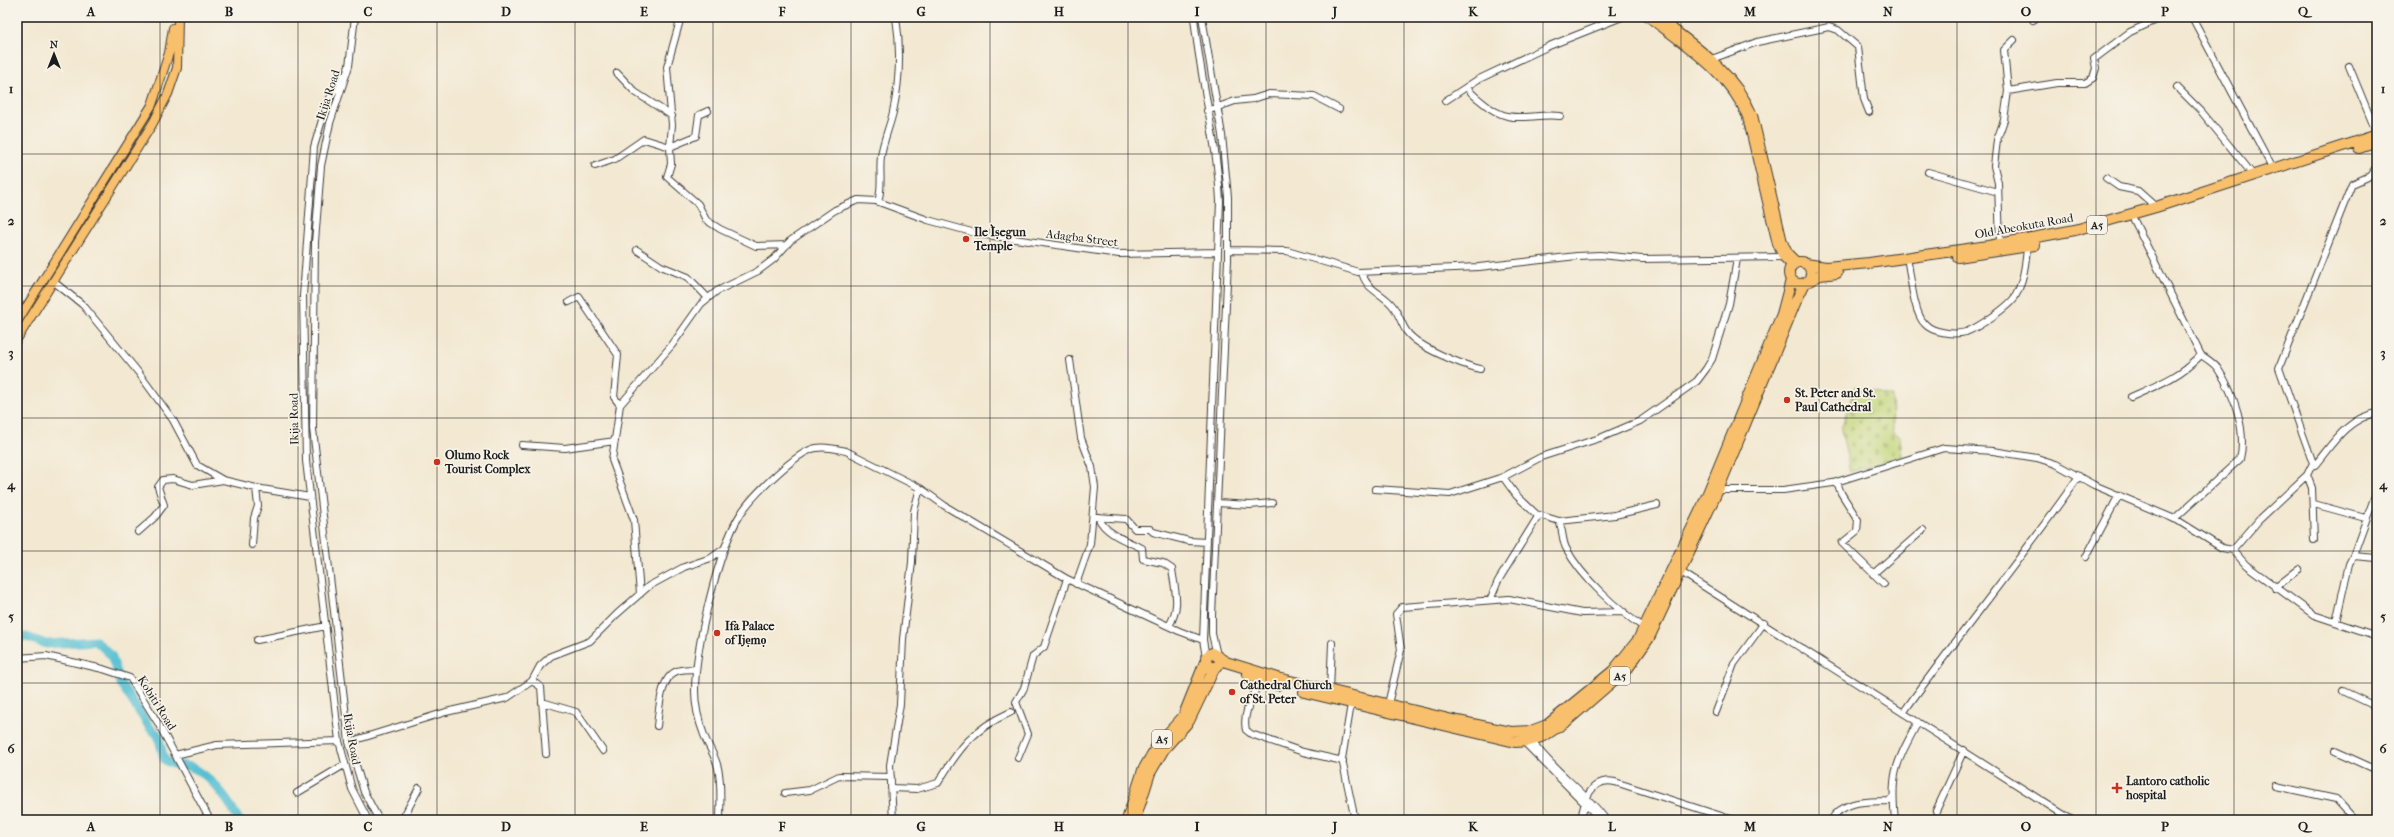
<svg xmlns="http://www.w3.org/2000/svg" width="2394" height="837" font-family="'IM FELL French Canon',serif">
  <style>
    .cemetery { fill: url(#cemetery-stones); stroke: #6f794a }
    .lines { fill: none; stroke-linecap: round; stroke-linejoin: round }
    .river { stroke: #56c0d3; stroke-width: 9 }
    .minor-casing { stroke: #3c3b37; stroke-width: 8 }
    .major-casing { stroke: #3c3b37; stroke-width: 10 }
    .highway-casing { stroke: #3c3b37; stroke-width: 12 }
    .minor { stroke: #fff; stroke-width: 6 }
    .major { stroke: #f8bf6c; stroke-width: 8 }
    .highway { stroke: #f8bf6c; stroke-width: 10 }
    .grid { fill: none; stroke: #1c1c1c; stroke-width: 1; stroke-opacity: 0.55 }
    .poi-dot { fill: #c8321e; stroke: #f7f3e8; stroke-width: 1.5 }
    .labels { text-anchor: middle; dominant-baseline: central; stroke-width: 3.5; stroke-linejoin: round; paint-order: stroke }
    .shield { fill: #f7f3e8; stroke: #5e5c59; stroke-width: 1 }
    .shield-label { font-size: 11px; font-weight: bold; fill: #1c1c1c }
    .street-label { font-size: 12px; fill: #1c1c1c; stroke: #f7f3e8 }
    .poi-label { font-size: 12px; font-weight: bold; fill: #1c1c1c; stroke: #f7f3e8; text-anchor: start }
    .neatline { fill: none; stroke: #1c1c1c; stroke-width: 1.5 }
    .grid-label { font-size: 13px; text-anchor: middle; font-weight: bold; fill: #1c1c1c }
  </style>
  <defs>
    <pattern id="cemetery-stones" width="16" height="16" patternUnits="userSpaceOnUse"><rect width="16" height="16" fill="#c2d679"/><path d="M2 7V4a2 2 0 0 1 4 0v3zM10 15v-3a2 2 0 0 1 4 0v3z" fill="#a6b768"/></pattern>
  </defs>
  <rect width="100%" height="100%" fill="#f7f3e8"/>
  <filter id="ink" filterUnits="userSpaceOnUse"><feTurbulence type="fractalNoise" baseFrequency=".025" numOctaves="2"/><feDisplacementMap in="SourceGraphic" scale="8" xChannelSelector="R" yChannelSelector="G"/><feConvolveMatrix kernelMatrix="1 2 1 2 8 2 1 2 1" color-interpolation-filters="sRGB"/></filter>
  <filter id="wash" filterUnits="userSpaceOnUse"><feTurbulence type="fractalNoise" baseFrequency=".012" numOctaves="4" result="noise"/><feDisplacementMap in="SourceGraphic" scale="16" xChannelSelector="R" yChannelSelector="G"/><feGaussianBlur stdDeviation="0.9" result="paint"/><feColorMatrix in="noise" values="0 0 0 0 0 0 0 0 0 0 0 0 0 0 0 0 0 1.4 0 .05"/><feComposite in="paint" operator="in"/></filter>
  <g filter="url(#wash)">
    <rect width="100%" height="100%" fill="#f3e8d1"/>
    <path class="cemetery" d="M1855,387l37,9 1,37 7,4 2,19 -52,16 -9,-43z"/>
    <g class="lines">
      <path class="river" d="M17,637h10l19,7 50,-3 15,14 10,29 29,44 8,7 6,24c10,9 19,4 29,9 20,9 36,34 46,52"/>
    </g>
  </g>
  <g filter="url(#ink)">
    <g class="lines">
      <defs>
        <path id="minor" d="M355,17l-6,49 -19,57 -9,43 -6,76 -2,187 36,313 15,50 15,28
          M681,17l-14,50 5,58 -2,22 1,17 -4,13 31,27 8,16 14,9 36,17 31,-1
          M1194,17c6,62 23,122 26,184l-17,439 3,17
          M1202,17l20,118 6,62v63l-16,355v19l5,21
          M2192,17l81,152
          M2033,20l5,-3
          M1712,59l45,-17 72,-15 9,3 20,17 6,52 5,13
          M2349,66l28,68
          M617,73l18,19 37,24
          M343,76l-16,27 -13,44 -11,149 3,165 33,280 13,48 16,31
          M1467,87c4,7 9,10 15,15 29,25 45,11 78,14
          M2177,87l24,24 53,65
          M2008,91l49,-8h28l8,-5 3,-10 -2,-9 36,-27 33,-15
          M1445,101l32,-21 72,-34 73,-29
          M1207,111l28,-10 18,-2 16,-5 45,2 25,13
          M595,166l20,-7 29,-20 26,8 26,-11 3,-21 9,-4
          M1928,172l70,20
          M2106,178l13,9 19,4 18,16
          M878,202c5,-16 1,-30 3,-46 2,-15 9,-30 12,-44 7,-32 8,-63 3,-95
          M2134,220l67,135c6,4 13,8 17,14 16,24 29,62 22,90l-66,60
          M2000,244l-2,-61 -4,-17 3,-26 7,-20 4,-29 -4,-41 10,-10
          M637,250l24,16 27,11 20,21
          M1228,250l59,1 71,21 121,-5 98,-11 23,-1 42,4 141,-2
          M1908,263c3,16 6,51 17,61 8,9 30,11 41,8 13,-5 41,-24 49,-35 8,-14 11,-35 12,-50
          M1362,272c4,18 19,20 30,33 7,8 9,19 15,27 12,16 53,32 73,37
          M54,282l29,23 55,67 35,48 24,45 26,15 33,8 54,9
          M569,302l10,-5 39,58 -4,42 6,8
          M1070,360l11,78 11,29 3,20 -5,57 -14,40
          M2131,397c27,-12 50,-21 70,-42
          M522,445l43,3 50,-7
          M2313,463l-34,-95 73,-184 18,-8 7,-10
          M2307,475l5,13 2,52
          M1503,477l13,18 20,19 23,7c4,9 3,19 7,27 15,29 52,63 79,80
          M1837,482l4,11 17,27 -1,11 -15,12 42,41
          M1375,489l75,5 53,-17 38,-20 59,-19 40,-17 57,-40 9,-12 6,-10 17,-55 8,-45
          M1718,490h65l50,-7 111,-35 49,3 44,7 19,6 38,21 83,35 45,28 11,2 13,15 68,50 63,21
          M1217,503l33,2 22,-2
          M2314,504l51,14
          M1096,517l30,2 9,10h15l3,3 36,9 18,1
          M1098,517c7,17 29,24 44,31l1,11 20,4 9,6c3,23 9,37 -3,57
          M1559,521l56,-6 42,-10
          M138,532l17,-15 9,-12 -6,-18 5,-7 10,-1 20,6 30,-5
          M252,545l2,-27 4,-12 -2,-18
          M2233,550l26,-30 48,-45 6,-12 2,2c18,-22 33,-47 62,-52
          M2353,556l24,-66
          M2086,557l33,-62
          M1681,572l391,248
          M1873,574l50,-44
          M2275,588l24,-19
          M640,594l-6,-74 -22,-60 8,-55 52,-60 29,-41 16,-13 41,-20 16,-12 16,-18 45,-31 23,-10 18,1 52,19 51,14 140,20 99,-2
          M1491,598l7,-17 41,-66
          M2336,622l13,-58 4,-8 24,2
          M257,640l69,-14
          M17,658l29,-2 57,13 27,9 28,45 52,97
          M1260,680c-7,16 -18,33 -14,50l5,4 52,18 40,9
          M532,681l9,6 5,67
          M1330,691l2,-48
          M2343,691l34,16
          M542,702l34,10 27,39
          M1351,704l-9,55 13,61
          M1388,704l13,-54 -5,-36 6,-7 107,-8 73,14 42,-1
          M1716,712l18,-48 30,-41
          M1903,713c57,-80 120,-156 176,-237
          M657,726c2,-15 3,-49 20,-55 5,-2 13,-2 19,-2
          M1532,741c21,30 53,50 74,79
          M349,742l97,-30 61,-14 25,-17 8,-15 11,-10 39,-15 27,-27 32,-28 35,-19 27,-9 14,-10
          M1524,742l77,78
          M2335,751l42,19
          M175,755l42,-10 122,-4
          M1018,758l10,-24 -12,-32 8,-14 9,-32 11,-9 23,-68
          M2276,786l60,13 19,21
          M891,788l26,1 21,-6c21,-35 35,-54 73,-71
          M297,793l47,-28
          M785,793l25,-3 29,-14 52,1
          M1936,811l28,-61
          M402,820l17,-32
          M720,820c0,-16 2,-35 -2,-52 -2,-11 -10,-22 -14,-33 -5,-13 -9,-31 -9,-44 0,-42 23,-141 45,-176 10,-17 57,-64 76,-67 10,-2 20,1 30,3l74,37 25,18 122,73 112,52 24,9
          M893,820l-3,-55 10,-61 3,-65 9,-77 2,-51 6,-23
          M1581,820c3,-20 10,-43 34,-38l119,38
          M1831,820c13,-21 37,-18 58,-19l4,-3
          M1895,820c-5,-48 1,-56 23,-98"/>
        <path id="major" d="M1648,17c37,29 81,56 99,100l30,127 6,13 9,9
          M1658,17c37,28 77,55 95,98l30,127 5,11 10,10
          M17,322l135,-217 17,-52 4,-25
          M17,339l136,-216 15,-29 9,-26 1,-51"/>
        <path id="highway" d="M2359,148l18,-6
          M1958,257l77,-12
          M1789 273a11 11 0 1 1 22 0a11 11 0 1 1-22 0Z
          M1806,264l20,3 43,-4 119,-17 87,-16 81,-23 221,-72
          M1809,281l11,-6 17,-2
          M1219,657l1,5 -3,5h-10l-1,-10 6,-4 14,9 52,16 175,42 58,12 20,-1 16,-6 66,-54 25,-31 65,-135 79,-191 9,-34
          M1247,674l30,11
          M1304,692l211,50 14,-1 15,-5 23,-15 61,-53 21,-30 69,-148 78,-189 9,-18
          M1127,820l16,-50 15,-26 25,-27 22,-55
          M1135,820l15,-47 14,-24 25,-28 25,-52"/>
      </defs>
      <use href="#minor" class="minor-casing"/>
      <use href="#major" class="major-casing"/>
      <use href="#highway" class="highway-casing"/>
      <use href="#minor" class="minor"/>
      <use href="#major" class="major"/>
      <use href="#highway" class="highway"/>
    </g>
  </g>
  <path class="grid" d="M160,17v803M298,17v803M437,17v803M575,17v803M713,17v803M851,17v803M990,17v803M1128,17v803M1266,17v803M1404,17v803M1543,17v803M1681,17v803M1819,17v803M1957,17v803M2096,17v803M2234,17v803M17,154h2360M17,286h2360M17,418h2360M17,551h2360M17,683h2360"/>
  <g class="poi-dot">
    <circle cx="966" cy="239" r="4"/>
    <circle cx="1787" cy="400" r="4"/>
    <circle cx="437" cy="462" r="4"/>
    <circle cx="717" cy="633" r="4"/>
    <circle cx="1232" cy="692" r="4"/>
    <path d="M2115 782h4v4h4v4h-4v4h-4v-4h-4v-4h4z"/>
  </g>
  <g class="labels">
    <g class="shield">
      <rect x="2087" y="216" width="20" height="18" rx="3"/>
      <rect x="1610" y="667" width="20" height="18" rx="3"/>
      <rect x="1152" y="730" width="20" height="18" rx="3"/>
    </g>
    <g class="shield-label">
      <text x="2097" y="225">A5</text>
      <text x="1620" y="676">A5</text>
      <text x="1162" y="739">A5</text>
    </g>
    <g class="street-label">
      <text transform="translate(328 95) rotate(-72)">Ikija Road</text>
      <text transform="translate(2024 226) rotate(-10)">Old Abeokuta Road</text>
      <text transform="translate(1082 238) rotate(7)">Adagba Street</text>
      <text transform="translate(294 419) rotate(-91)">Ikija Road</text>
      <text transform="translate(157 703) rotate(58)">Kobiti Road</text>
      <text transform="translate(352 739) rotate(80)">Ikija Road</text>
    </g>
    <g class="poi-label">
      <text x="974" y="232">Ile Ìṣegun<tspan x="974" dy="14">Temple</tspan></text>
      <text x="1795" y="393">St. Peter and St.<tspan x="1795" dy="14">Paul Cathedral</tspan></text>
      <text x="445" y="455">Olumo Rock<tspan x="445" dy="14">Tourist Complex</tspan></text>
      <text x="725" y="626">Ifa Palace<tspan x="725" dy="14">of Ijẹmọ</tspan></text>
      <text x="1240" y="685">Cathedral Church<tspan x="1240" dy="14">of St. Peter</tspan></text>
      <text x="2126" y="781">Lantoro catholic<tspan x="2126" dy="14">hospital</tspan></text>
    </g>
  </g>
  <rect width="2394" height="837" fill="none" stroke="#f7f3e8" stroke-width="44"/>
  <g transform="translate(54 54)" stroke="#f7f3e8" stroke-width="3" paint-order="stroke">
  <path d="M0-3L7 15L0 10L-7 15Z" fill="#1c1c1c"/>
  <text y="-6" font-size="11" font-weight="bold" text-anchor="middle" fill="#1c1c1c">N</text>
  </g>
  <rect x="22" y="22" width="2350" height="793" class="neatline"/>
  <g class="grid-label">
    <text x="91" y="16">A</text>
    <text x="229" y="16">B</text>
    <text x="368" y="16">C</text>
    <text x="506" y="16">D</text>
    <text x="644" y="16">E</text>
    <text x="782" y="16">F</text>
    <text x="921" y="16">G</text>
    <text x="1059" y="16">H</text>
    <text x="1197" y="16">I</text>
    <text x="1335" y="16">J</text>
    <text x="1473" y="16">K</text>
    <text x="1612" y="16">L</text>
    <text x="1750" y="16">M</text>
    <text x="1888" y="16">N</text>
    <text x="2026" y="16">O</text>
    <text x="2165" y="16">P</text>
    <text x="2303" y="16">Q</text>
    <text x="11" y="93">1</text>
    <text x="2383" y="93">1</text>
    <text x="11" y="225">2</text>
    <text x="2383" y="225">2</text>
    <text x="11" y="357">3</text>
    <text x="2383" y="357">3</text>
    <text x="11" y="489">4</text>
    <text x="2383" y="489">4</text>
    <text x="11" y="621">5</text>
    <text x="2383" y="621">5</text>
    <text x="11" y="753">6</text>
    <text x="2383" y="753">6</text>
    <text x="91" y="831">A</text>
    <text x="229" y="831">B</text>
    <text x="368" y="831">C</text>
    <text x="506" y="831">D</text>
    <text x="644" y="831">E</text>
    <text x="782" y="831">F</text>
    <text x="921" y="831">G</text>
    <text x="1059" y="831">H</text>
    <text x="1197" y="831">I</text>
    <text x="1335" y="831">J</text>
    <text x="1473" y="831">K</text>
    <text x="1612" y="831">L</text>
    <text x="1750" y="831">M</text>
    <text x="1888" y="831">N</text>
    <text x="2026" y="831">O</text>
    <text x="2165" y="831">P</text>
    <text x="2303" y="831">Q</text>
  </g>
</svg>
